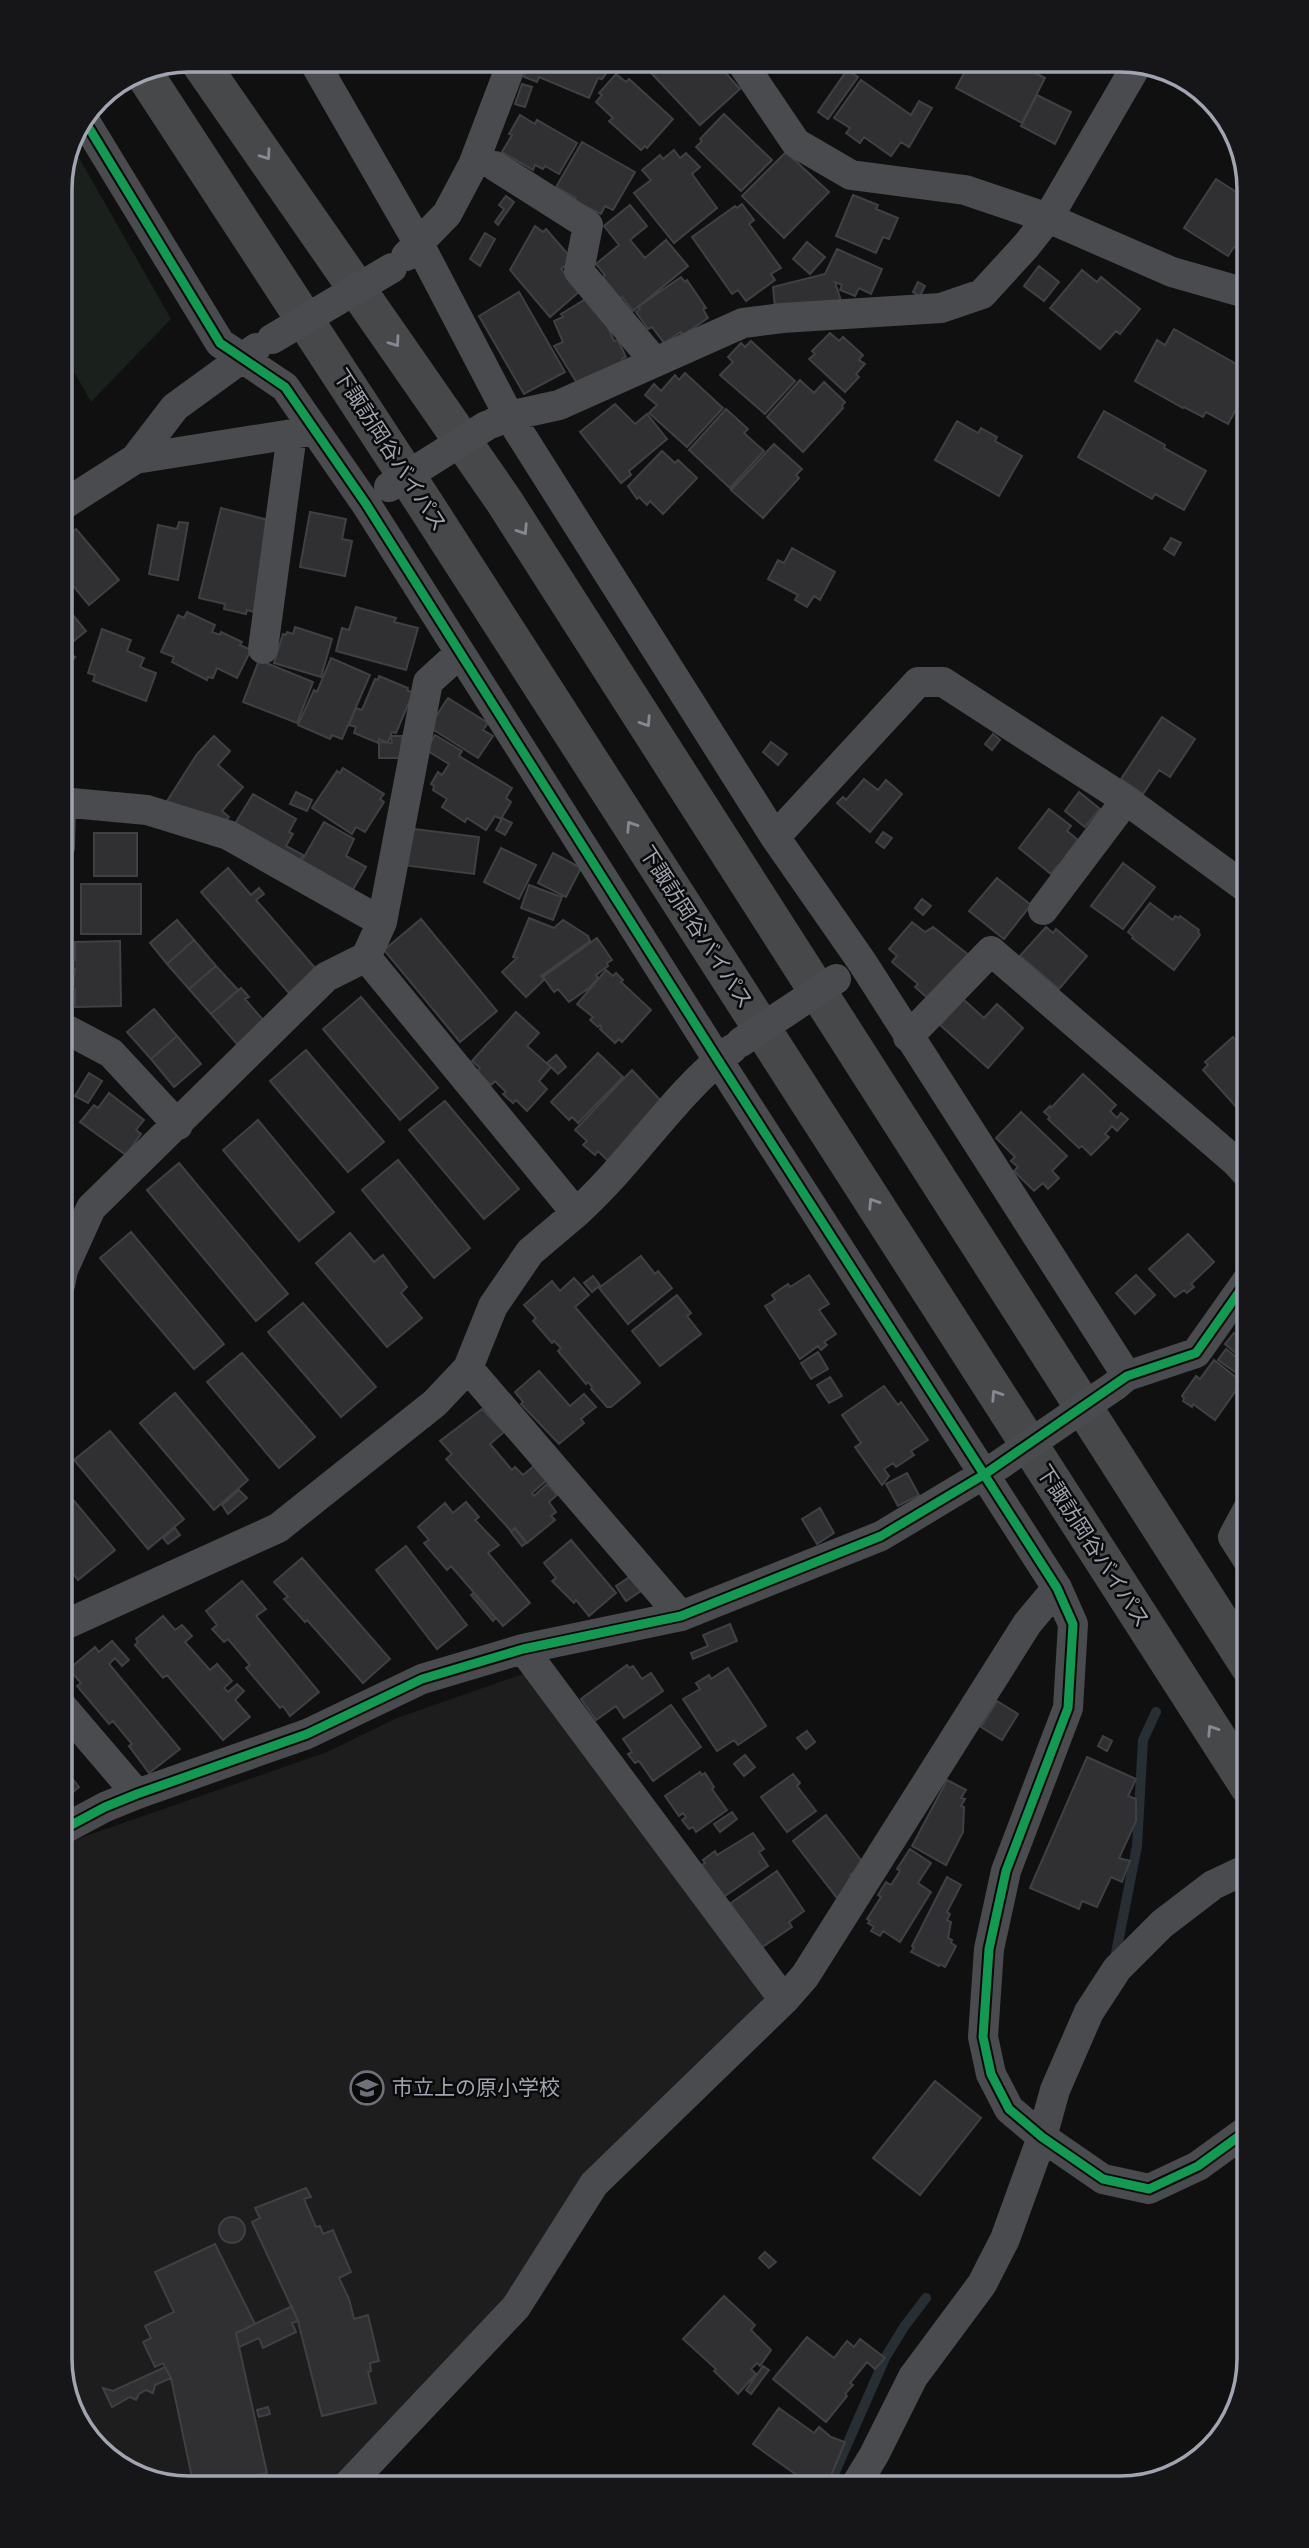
<svg xmlns="http://www.w3.org/2000/svg" width="1309" height="2548" font-family="Jost,'Noto Sans JP',sans-serif">
  <style>
    .built { fill: #1d1d1e }
    .green { fill: #1a201b }
    .lines { fill: none; stroke-linecap: round; stroke-linejoin: round }
    .stream { stroke: #272e34; stroke-width: 10 }
    .building { fill: #303033; stroke: #3f4044; stroke-width: 2 }
    .minor { stroke: #4a4b4f; stroke-width: 30 }
    .trunk { stroke: #46484a; stroke-width: 38 }
    .minor-bridge { stroke: #4a4b4f; stroke-width: 30 }
    .cycleway-casing { stroke: #0a0a0b; stroke-width: 13 }
    .cycleway { stroke: #139951; stroke-width: 9 }
    .oneway { stroke: #868992 }
    .labels { text-anchor: middle; dominant-baseline: central; stroke-width: 5; stroke-linejoin: round; paint-order: stroke }
    .street-label { font-size: 21px; fill: #a1a5b1; stroke: #0a0a0b }
    .poi-label { font-size: 21px; fill: #a1a5b1; stroke: #0a0a0b; text-anchor: start }
    .rim { fill: none; stroke: #a1a5b1; stroke-width: 3.5 }
  </style>
  <rect width="100%" height="100%" fill="#101010"/>
  <path class="built" d="M529,1672l238,329 -183,174 -84,129 -166,184h-154l-70,-26 -41,-53 -9,-49v-515l267,-93 70,-34z"/>
  <path class="green" d="M74,149l97,170 -80,83 -31,-56v-166z"/>
  <g class="lines">
    <path class="stream" d="M1115,1958l22,-112 6,-106 13,-28
      M828,2488l57,-130 19,-31 22,-29"/>
  </g>
  <path class="building" d="M536,60h80l-14,19 -4,-1 -9,20 -50,-21 -2,5 -13,-5 2,-7 5,2z
    M639,60h75l26,29 -40,36z
    M775,60h24l-9,12z
    M971,60h39l35,18 -23,45 -66,-35z
    M1098,60h23l-8,11z
    M847,70l11,7 -30,42 -10,-7z
    M616,74l10,8 3,-3 44,40 -26,29 -2,-2 -4,4 -32,-29 4,-3 -17,-16 6,-7 -3,-2z
    M861,80l50,35 8,-14 13,7 -23,39 -8,-5 -10,14 -27,-19 -4,6 -14,-10 4,-5 -16,-10z
    M522,84l10,3 -7,20 -10,-3z
    M1037,95l34,17 -16,32 -34,-18z
    M724,114l48,46 -31,31 -45,-44 6,-6 -2,-2z
    M520,115l15,9 2,-4 40,23 -18,31 -14,-8 -2,3 -8,-4 -2,5 -31,-18 10,-17 -3,-1z
    M582,142l53,30 -22,38 -8,-4 -4,8 -27,-13 2,-3 -20,-11z
    M674,150l6,8 6,-5 14,14 -8,7 25,34 -43,35 -40,-50 17,-13 -9,-10 18,-15 3,4z
    M786,152l43,40 -45,46 -42,-42z
    M1216,179l33,21v26l-13,22 -2,-1 -6,9 -44,-28z
    M853,195l25,10 -2,4 22,9 -9,21 -6,-2 -7,16 -40,-17z
    M506,196l8,6 -16,23 -3,-3 9,-13 -5,-4z
    M742,204l12,16 -5,4 32,44 -10,6 4,6 -29,21 -8,-11 -6,4 -40,-57 43,-31 2,2z
    M630,205l17,21 -17,14 15,18 21,-18 22,26 -55,45 -11,-14 -2,2 -18,-22 3,-2 -9,-11 23,-19 -15,-19z
    M535,226l8,6 3,-3 27,31 -12,9 19,22 -30,26 -40,-47z
    M485,233l10,6 -15,27 -10,-7z
    M807,242l18,15 -15,17 -17,-15z
    M837,249l45,20 -11,25 -12,-6 -4,8 -15,-6 2,-5 -7,-3 6,19 -66,7 -2,-21 52,-13z
    M1039,266l20,16 -15,19 -20,-15z
    M1082,270l15,12 4,-5 39,32 -20,25 -4,-3 -16,18 -50,-41z
    M681,277l4,5 2,-2 19,28 -3,1 5,9 -25,17 -2,-3 -17,11 -12,-16 -4,2 -12,-17 4,-3 -2,-2z
    M918,282l7,4 -5,10 -7,-4z
    M519,292l46,80 -41,22 -45,-78z
    M589,297l10,11 15,33 4,-1 8,17 -4,2 1,3 -43,26 -26,-42 9,-4 -9,-21 9,-4 -2,-3z
    M1174,329l64,36 -2,4 13,7v17l-6,12 -4,-1 -11,20 -22,-12 -3,5 -19,-10 -1,1 -48,-27 22,-41 8,5z
    M830,333l9,8 4,-4 20,18 -4,5 6,4 -9,10 3,3 -14,15 -36,-33 6,-5 -3,-3z
    M751,341l44,40 -30,33 -45,-39 13,-13 -5,-5 13,-14 4,4z
    M685,373l38,35 -36,39 -38,-34 8,-8 -12,-10 9,-11 7,7 14,-16 4,5z
    M800,380l14,13 10,-11 21,20 -3,4 1,2 -40,44 -36,-35z
    M615,404l20,20 12,-10 20,25 -38,32 2,4 -10,8 -41,-51z
    M726,409l22,20 -4,4 20,18 -34,37 -41,-38z
    M1104,411l61,34 -1,3 42,23 -22,39 -29,-16 -3,5 -74,-42z
    M957,421l21,12 3,-5 16,9 -2,4 27,15 -23,40 -64,-36z
    M774,444l28,25 -6,6 3,3 -36,40 -32,-28z
    M662,451l13,12 3,-3 19,18 -34,36 -13,-13 -3,4 -8,-8 -2,2 -9,-13z
    M221,508l59,15 -22,90 -11,-3 -1,4 -22,-5 1,-5 -26,-6z
    M310,512l36,7 -4,20 10,2 -7,35 -45,-9z
    M179,522l9,1 -10,57 -29,-6 9,-49 19,4z
    M76,529l43,51 -30,25 -29,-35v-28z
    M1171,538l10,5 -7,12 -10,-6z
    M792,548l43,24 -15,28 -6,-4 -7,11 -12,-7 3,-5 -30,-16 10,-19 6,3z
    M60,599l26,32 -26,21z
    M356,607l40,11 -2,4 24,6 -12,42 -70,-19 6,-23 7,2z
    M187,612l28,13 -3,7 8,3 1,-3 21,10 -2,3 11,5 -14,28 -20,-10 -4,10 -5,-1 -1,3 -35,-18 2,-5 -13,-5 17,-37 6,3z
    M295,627l37,12 -11,38 -47,-14 9,-29 3,1 1,-3 6,2z
    M102,629l29,11 -4,11 17,7 -4,9 16,6 -10,28 -53,-20 2,-6 -7,-2z
    M66,651l9,6 -9,13 -6,-5v-6z
    M331,658l39,17 -28,64 -10,-4 -2,4 -32,-14 16,-35 3,2z
    M259,660l54,22 -16,41 -54,-21z
    M379,676l29,12 -1,2 6,3 -17,40 -4,-1 -4,11 -9,-4 -1,4 -24,-10 2,-6 -7,-2 7,-17 6,2 13,-31 3,1z
    M448,698l40,25 -5,7 10,6 -15,22 -49,-31z
    M1162,717l33,22 -25,38 -11,-7 -16,24 -22,-15z
    M993,734l7,6 -8,10 -7,-6z
    M435,735l27,16 -3,5 53,32 -6,10 5,4 -10,17 -6,-3 -9,14 -19,-12 -2,4 -23,-15 5,-8 -14,-9 1,-4 -3,-2 7,-12 4,3 7,-11 -23,-14z
    M214,736l16,15 -12,14 25,22 -21,24 7,6 -7,8 -62,-13 37,-58z
    M391,736h11l-1,22h-22v-16l13,1z
    M771,742l16,12 -9,11 -15,-13z
    M343,768l41,26 -4,5 4,3 -19,30 -9,-5 -4,7 -40,-26 25,-37 3,2z
    M864,779l14,11 8,-10 16,14 -32,38 -33,-29 6,-6 3,3z
    M296,792l16,8 -5,11 -17,-7z
    M1079,792l21,17 -15,18 -20,-16z
    M253,794l43,25 -7,13 4,2 -7,12 17,9 -8,14 -65,-37z
    M1049,809l22,17 -4,5 11,9 -12,15 6,4 -15,7 -6,8 -32,-26z
    M502,818l10,5 -7,12 -9,-5z
    M324,822l30,17 -8,17 20,11 -15,26 -54,-24z
    M406,828l73,9 -5,37 -72,-9z
    M883,832l9,6 -8,10 -8,-6z
    M94,833h43v43h-43z
    M501,848l35,17 -17,34 -35,-17z
    M553,853l28,15 -15,29 -28,-14z
    M1123,863l32,24 -32,42 -32,-23z
    M228,868l23,27 8,-7 5,6 -8,6 60,69 -27,24 -88,-101z
    M997,878l34,27 -27,34 -35,-28z
    M81,884h60v50h-60z
    M529,885l33,12 -9,23 -32,-12z
    M922,899l9,7 -8,9 -8,-7z
    M1150,903l23,17 2,-4 4,2 1,-2 19,14 -1,2 2,3 -26,35 -42,-32 1,-2 -5,-4z
    M529,918l25,10 9,-8 25,16 2,5 -49,35 3,4 -18,17 -24,-25 15,-14 -4,-1z
    M421,919l76,92 -37,31 -76,-92z
    M177,920l17,20 -27,24 -17,-21z
    M912,922l13,10 8,-5 37,29 -39,45 -16,-14 3,-3 -26,-22 5,-6 -8,-7z
    M1046,927l7,6 3,-4 31,27 -28,33 -39,-33z
    M597,938l15,22 -5,3 1,3 -12,9 2,3 -9,10 -20,14 -11,-13 -4,3 -11,-15z
    M194,940l22,26 -27,23 -22,-25z
    M120,941l1,65 -46,1v-18h-2l2,-20h-2l-1,-9h3v-18z
    M216,966l22,24 -27,24 -22,-25z
    M606,970l7,6 3,-3 7,7 -2,2 30,28 -29,32 -3,-3 -4,4 -15,-14 2,-2 -2,-2 -2,2 -8,-7 3,-3 -16,-13z
    M241,988l8,9 -4,2 19,22 -27,23 -26,-30z
    M361,997l77,91 -38,32 -77,-91z
    M963,999l21,19 13,-14 26,24 -35,40 -48,-43z
    M154,1009l23,27 -26,23 -24,-27z
    M516,1012l23,21 -12,13 24,21 -12,14 8,8 -20,22 -11,-11 -3,3 -10,-9 3,-2 -11,-11 -4,4 -14,-13 3,-4 -8,-7z
    M177,1036l24,28 -27,23 -23,-28z
    M1233,1037l16,19v45l-10,9 -36,-40 5,-5 -3,-3z
    M306,1050l78,92 -36,30 -78,-91z
    M598,1053l25,24 -45,46 -6,-6 -3,3 -18,-18z
    M556,1055l10,12 -8,7 -11,-11z
    M632,1070l31,33 -54,59 -11,-11 -3,4 -12,-10 4,-4 -12,-11z
    M89,1073l13,8 -14,22 -13,-7z
    M1083,1074l33,31 -6,6 7,7 4,-5 7,6 -11,12 -5,-5 -7,8 4,3 -18,18 -9,-9 -3,2 -31,-29 2,-2 -6,-5 6,-6 1,2z
    M109,1093l35,27 -8,10 5,4 -15,21 -46,-33 14,-17 4,3z
    M445,1101l74,88 -35,30 -75,-89z
    M1021,1112l46,44 -15,15 7,7 -11,11 -5,-6 -9,8 -20,-20 4,-4 -7,-6 4,-4 -19,-19z
    M258,1120l76,92 -35,29 -76,-91z
    M398,1160l72,88 -36,30 -72,-88z
    M179,1163l109,131 -32,27 -109,-131z
    M131,1232l93,112 -30,25 -94,-111z
    M350,1233l24,29 9,-7 24,32 -6,6 21,25 -35,29 -71,-84z
    M1188,1234l26,28 -23,22 3,3 -7,6 -3,-3 -9,7 -26,-28z
    M641,1256l14,18 3,-3 14,17 -44,36 -29,-36z
    M809,1275l20,29 -10,6 17,24 -12,8 3,3 -6,5 -3,-4 -18,13 -35,-53 10,-6 -3,-5 16,-11 2,3z
    M1136,1275l19,20 -20,19 -19,-21z
    M593,1276l7,9 -8,7 -8,-9z
    M574,1278l15,17 -14,12 65,76 -29,24h-4l-16,-18 1,-2 -4,-5 -2,2 -28,-33 3,-3 -7,-7 -2,2 -19,-22 3,-3 -12,-13 28,-24 8,10z
    M677,1295l14,18 -4,3 14,18 -41,32 -28,-35z
    M303,1303l73,84 -35,30 -73,-85z
    M1234,1333l15,12v10l-4,6 -20,-17z
    M1226,1349l19,15 -7,10 -20,-14z
    M818,1352l10,17 -17,10 -10,-16z
    M242,1353l73,84 -36,31 -72,-86z
    M1214,1360l28,22 -27,38 -22,-16 -1,3 -9,-6 1,-3 -2,-2 14,-20 4,3z
    M60,1371h9l1,20 -10,1z
    M539,1371l31,35 14,-12 12,13 -15,12 3,4 -25,21 -38,-40 2,-2 -8,-10z
    M830,1377l12,19 -13,7 -12,-18z
    M884,1386l14,19 3,-3 27,38 -17,11 3,4 -18,12 -3,-4 -9,6 5,7 -7,9 -27,-38 6,-4 -19,-28z
    M175,1393l73,87 -34,30 -74,-87z
    M482,1409l22,23 -14,12 22,26 3,-3 8,8 11,-9 12,15 -14,12 2,3 13,-12 10,11 -8,7 7,10 -5,4 4,4 -28,23 -12,-15 -4,3 -65,-72 6,-5 -12,-13z
    M110,1431l74,88 -36,30 -74,-89z
    M907,1473l12,22 -21,11 -12,-22z
    M60,1484l55,66 -37,30 -18,-23z
    M239,1490l8,8 -19,16 -6,-9z
    M466,1502l13,15 -4,3 24,25 -11,8 42,50 -27,23 -52,-60 -4,4 -23,-27 5,-3 -11,-13 27,-24 8,10z
    M820,1508l14,25 -17,11 -15,-25z
    M175,1528l5,7 -12,9 -5,-6z
    M515,1529l11,14 -4,3 -11,-14z
    M571,1540l45,53 -27,23 -13,-16 -2,3 -22,-22 4,-3 -12,-15z
    M406,1546l61,79 -30,24 -61,-79z
    M302,1558l88,101 -27,24 -56,-63 -2,2 -21,-23 4,-2 -14,-15z
    M631,1576l10,15 -15,10 -10,-15z
    M242,1581l24,28 -10,7 63,76 -29,24 -7,-10 -3,2 -34,-40 4,-3 -22,-26 -4,3 -12,-13 5,-4 -11,-14z
    M473,1593l22,25 -2,3 -22,-26z
    M163,1616l12,14 7,-5 10,11 -7,6 25,28 7,-6 15,17 -8,7 4,4 9,-8 7,7 -9,9 15,17 -27,23 -56,-65 -4,3 -28,-33 3,-3 -2,-3z
    M730,1624l7,17 -44,18 -2,-6 17,-7 -5,-11z
    M112,1641l17,19 -7,6 -7,-8 -6,6 71,85 -31,24 -20,-27 3,-2 -19,-23 -4,3 -32,-38 4,-3 -12,-14 26,-22 4,5z
    M627,1665l2,3 4,-2 9,13 9,-6 12,18 -39,27 -8,-12 -20,14 -15,-21z
    M728,1668l38,58 -28,19 -4,-5 -17,11 -34,-52 17,-10 -4,-6 13,-8 2,4z
    M997,1701l21,13 -16,26 -21,-13z
    M671,1705l30,42 -48,34 -14,-20 -4,2 -7,-9 4,-2 -9,-13z
    M807,1731l8,11 -9,7 -9,-11z
    M1103,1736l9,5 -5,10 -9,-5z
    M745,1755l10,12 -11,9 -10,-12z
    M60,1756l3,5 -3,2 19,24 -19,16z
    M1087,1757l49,22 -8,17 8,3v22l-17,37 11,3 -8,21 -11,-5 -14,30 -15,-6 -3,8 -49,-21z
    M700,1772l2,3 3,-2 9,14 -2,2 15,21 -31,22 -3,-5 -4,2 -7,-9 4,-3 -3,-4 -4,3 -14,-20z
    M793,1774l7,9 -3,3 19,25 -29,21 -26,-35z
    M947,1780l19,10 -5,8 4,1 -4,7 3,1 -1,25 -17,33 -34,-19z
    M732,1812l5,7 -17,13 -6,-8z
    M826,1815l38,49 -14,11 6,8 -19,15 -44,-57z
    M753,1833l11,16 -5,3 9,14 -46,32 -22,-32 5,-3 -2,-3 12,-9 2,4z
    M910,1849l21,14 -13,20 13,9 -31,50 -17,-11 -3,5 -9,-5 3,-4 -6,-4 2,-2 -3,-2 14,-22 -3,-2 8,-13 5,3 9,-14 -3,-2z
    M777,1871l27,40 -15,11 3,5 -34,23 -30,-45z
    M947,1877l14,8 -14,27 3,2 -3,6 4,2 -3,16 4,2 -1,3 5,3 -11,21 -5,-3 -1,2 -28,-14 3,-4 -2,-2z
    M935,2081l46,37 -61,77 -47,-37z
    M306,2188l5,9 -7,2 12,28 4,-1 3,8 10,-4 18,42 -12,6 10,21 5,20 14,-4 11,46 -9,2 1,8 -3,1 8,31 -54,13 -24,-95 -46,-99 8,-4 -5,-10z
    M219 2230a13 13 0 1 1 26 0a13 13 0 1 1-26 0Z
    M215,2244l40,80 -19,9 31,140 -32,7 1,4 -20,4h-16l-1,-2 -5,1 -23,-109 -8,-15 -8,4 -12,-25 8,-4 -6,-12 29,-14 -19,-40z
    M765,2252l11,10 -7,6 -10,-10z
    M724,2296l31,29 -4,5 20,20 -11,16 -3,-3 -6,6 5,5 -18,20 -24,-23 2,-2 -33,-30z
    M292,2306l6,15 -6,2 4,9 -33,16 -4,-10 -20,9 -3,-14z
    M807,2337l27,21 13,-17 7,6 6,-8 25,19 -10,11 -8,-7 -17,21 3,2 -8,9 2,2 -21,26 -53,-43z
    M763,2366l6,4 -18,24 -5,-4z
    M165,2367l6,11 -16,7 -2,8 -7,-3 -7,4 -3,6 -6,-3 -18,10 -9,-19 10,3z
    M268,2407l2,7 -11,3 -2,-7z
    M779,2408l35,25 5,-6 12,10 14,5 -19,46h-17l-13,-9 2,-3 -45,-32z"/>
  <g class="lines">
    <path class="minor" d="M313,60l106,184 90,172 266,421 87,125 265,414
      M740,60l56,83 55,32 114,15 83,28 124,54 77,22
      M86,123l134,220 65,44 81,117 352,556 339,528 16,36 -5,84 -62,163 -17,78 -6,88 8,37 18,35 33,28 61,42 46,10 49,-23 51,-37
      M495,166l93,59 -9,46 76,91
      M406,256l41,-42 26,-49 40,-105
      M493,423l16,-7 50,-11 184,-82 39,-5 159,-10 41,-14 44,-48 22,-28 90,-155
      M135,459l176,-28
      M60,507l75,-48 40,-52 81,-59
      M263,649l29,-215
      M775,837l143,-155h25l183,118 123,90
      M60,847l1,-45 86,8 81,25 154,87
      M1043,910l83,-110
      M60,1026l51,27 67,72
      M908,1037l83,-86 245,211 13,14
      M576,1213c56,-50 96,-117 156,-164
      M60,1285l3,-15 28,-62 235,-231 40,-20 16,-35 46,-240 32,-29
      M468,1368l213,248
      M1116,1385l11,-9 69,-23 53,-75
      M1249,1562l-16,-25 16,-30
      M60,1627l218,-99 157,-125 33,-35 25,-62 37,-54 46,-39 -210,-256
      M523,1649l261,351
      M60,1704l77,90
      M60,1831l45,-24 32,-13 170,-60 115,-55 101,-30 158,-33 200,-80 118,-71
      M345,2488l171,-181 78,-123 190,-184 21,-24 222,-352 30,-36
      M854,2488l20,-33 39,-78 69,-93 23,-45 37,-102 13,-47 34,-78 28,-43 45,-45 51,-39 36,-17"/>
    <path class="trunk" d="M198,60l306,441 745,1165
      M141,69l291,446 817,1272"/>
    <path class="minor-bridge" d="M272,339l120,-71
      M389,487l97,-61
      M741,1042l95,-63
      M999,1465l117,-80"/>
    <defs>
      <path id="cycleway" d="M86,123l134,220 65,44 81,117 352,556 339,528 16,36 -5,84 -62,163 -17,78 -6,88 8,37 18,35 33,28 61,42 46,10 49,-23 51,-37
        M60,1831l45,-24 32,-13 170,-60 115,-55 101,-30 158,-33 200,-80 104,-62 142,-98 69,-23 53,-75"/>
    </defs>
    <use href="#cycleway" class="cycleway-casing"/>
    <use href="#cycleway" class="cycleway"/>
  </g>
  <defs><path id="oneway-chevron" d="M-2-3.5L2.5 0L-2 3.5" fill="none" stroke-width="1.6" stroke-linecap="round" stroke-linejoin="round" transform="scale(1.75)"/></defs>
  <g class="oneway">
    <use href="#oneway-chevron" transform="translate(266 155) rotate(55)"/>
    <use href="#oneway-chevron" transform="translate(395 342) rotate(55)"/>
    <use href="#oneway-chevron" transform="translate(523 530) rotate(57)"/>
    <use href="#oneway-chevron" transform="translate(646 722) rotate(57)"/>
    <use href="#oneway-chevron" transform="translate(631 826) rotate(-123)"/>
    <use href="#oneway-chevron" transform="translate(873 1203) rotate(-123)"/>
    <use href="#oneway-chevron" transform="translate(996 1395) rotate(-123)"/>
    <use href="#oneway-chevron" transform="translate(1212 1730) rotate(-123)"/>
  </g>
  <defs>
    <symbol id="school-ring" viewBox="-11 -11 22 22"><circle r="9.5" fill="#0a0a0b" stroke="#6e7179" stroke-width="1.5"/><path d="M0-5L7-2L0 1L-7-2ZM-4 1L0 2.5L4 1V4Q0 6-4 4Z" fill="#6e7179"/></symbol>
  </defs>
  <g fill-rule="evenodd">
    <use href="#school-ring" x="348" y="2069" width="38" height="38"/>
  </g>
  <g class="labels">
    <g class="street-label">
      <text transform="translate(390 450) rotate(57)">下諏訪岡谷バイパス</text>
      <text transform="translate(696 927) rotate(57)">下諏訪岡谷バイパス</text>
      <text transform="translate(1093 1546) rotate(57)">下諏訪岡谷バイパス</text>
    </g>
    <g class="poi-label">
      <text x="392" y="2088">市立上の原小学校</text>
    </g>
  </g>
  <path d="M0 0H1309V2548H0ZM189 72H1120A117 117 0 0 1 1237 189V2359A117 117 0 0 1 1120 2476H189A117 117 0 0 1 72 2359V189A117 117 0 0 1 189 72Z" fill="#161618" fill-rule="evenodd"/>
  <path class="rim" d="M189 72H1120A117 117 0 0 1 1237 189V2359A117 117 0 0 1 1120 2476H189A117 117 0 0 1 72 2359V189A117 117 0 0 1 189 72Z"/>
</svg>
